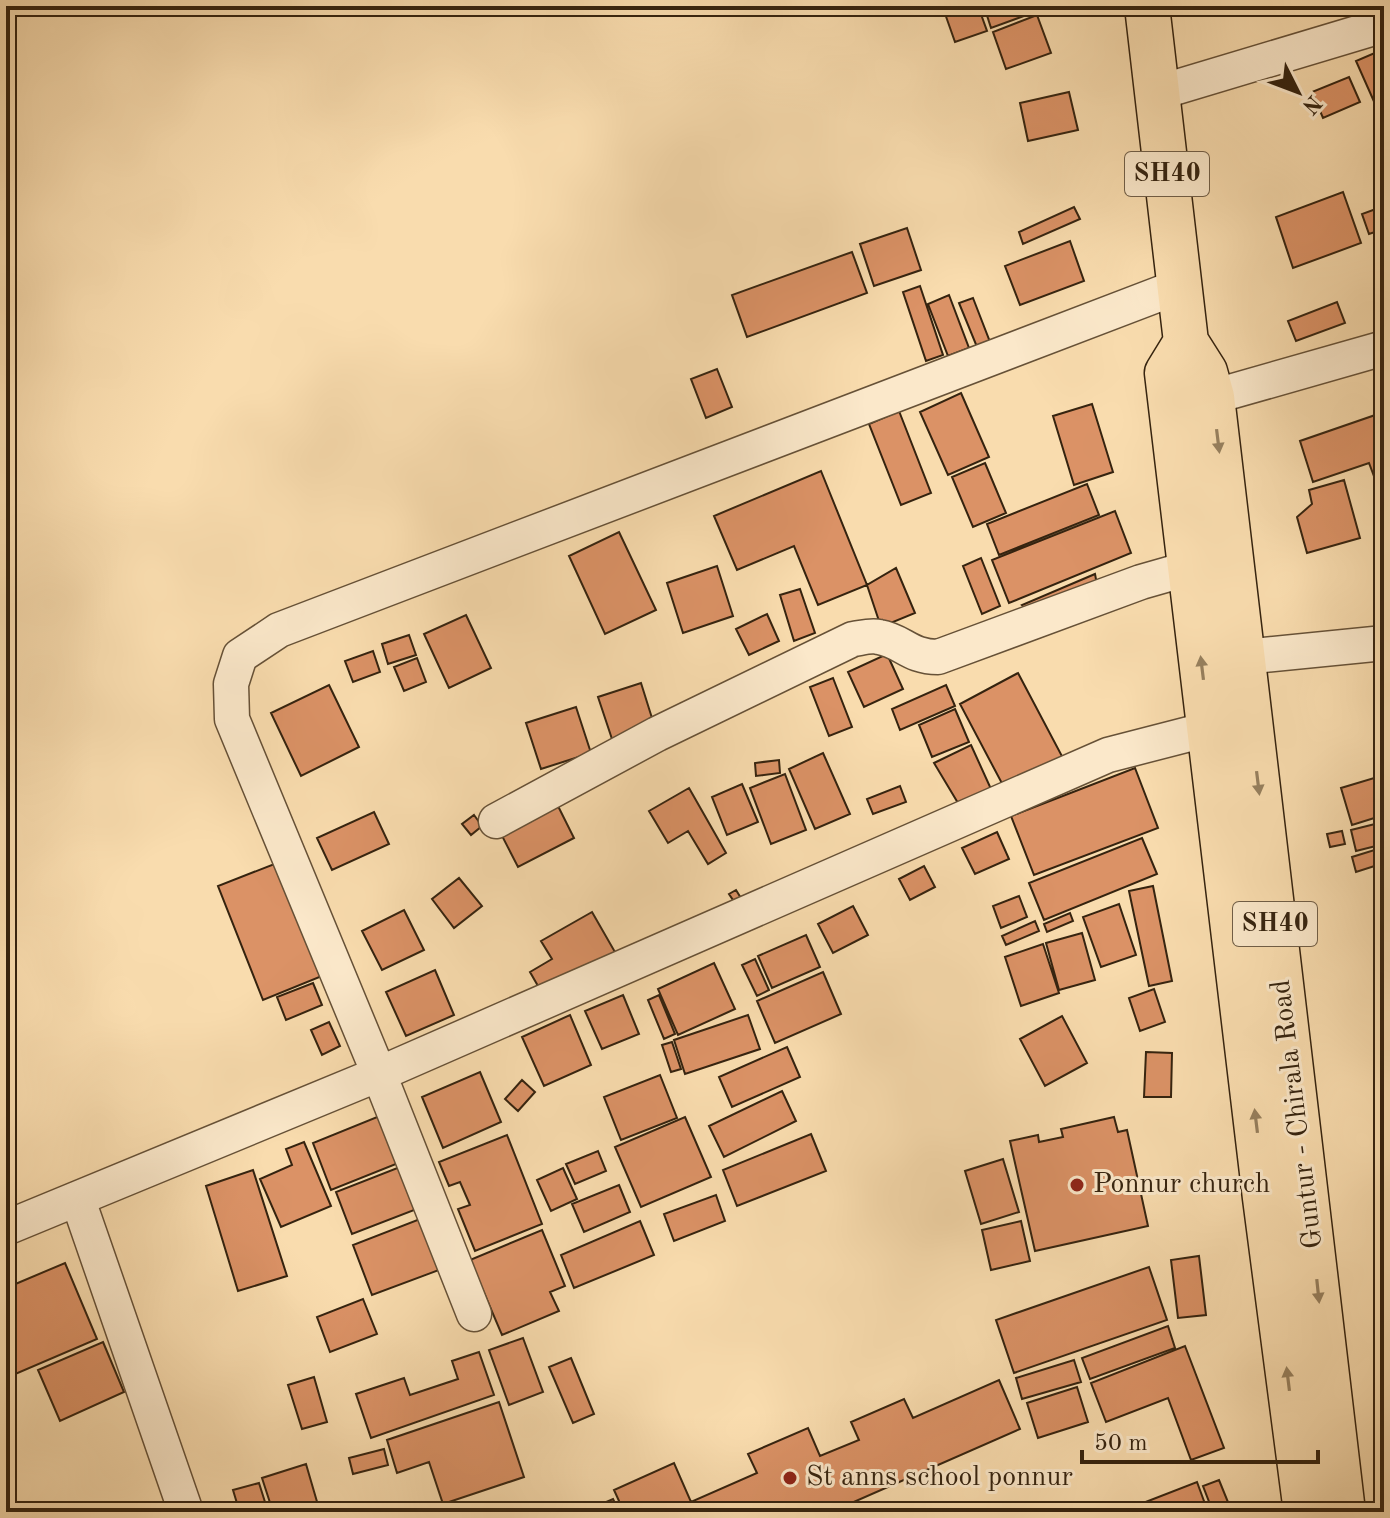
<svg xmlns="http://www.w3.org/2000/svg" width="1390" height="1518" font-family="'Old Standard TT',serif">
  <style>
    .building { fill: #db9266; stroke: #35230f; stroke-width: 2 }
    .lines { fill: none; stroke-linecap: round; stroke-linejoin: round }
    .street-casing { stroke: #665137; stroke-width: 37 }
    .primary-casing { stroke: #35230f; stroke-width: 47 }
    .street { stroke: #fbe8ca; stroke-width: 34 }
    .primary { stroke: #f9dcae; stroke-width: 44 }
    .oneway { fill: #97805e }
    .poi-dot { fill: #8f2418; stroke: #fbe8ca; stroke-width: 3 }
    .labels { text-anchor: middle; dominant-baseline: central; stroke-width: 6; stroke-linejoin: round; paint-order: stroke }
    .shield { fill: #fbe8ca; stroke: #705e47; stroke-width: 2 }
    .shield-label { font-size: 26px; font-weight: bold; fill: #35230f }
    .street-label { font-size: 28px; fill: #35230f; stroke: #fbe8ca }
    .poi-label { font-size: 28px; fill: #35230f; stroke: #fbe8ca; text-anchor: start }
  </style>
  <rect width="100%" height="100%" fill="#f9dcae"/>
  <filter id="stains"><feTurbulence type="fractalNoise" baseFrequency=".0025" numOctaves="4"/><feColorMatrix values="0 0 0 0 .2 0 0 0 0 .09 0 0 0 0 .02 0 0 0 .5 -.17"/></filter>
  <radialGradient id="worn" r=".72"><stop offset=".6" stop-color="#630" stop-opacity="0"/><stop offset="1" stop-color="#630" stop-opacity=".3"/></radialGradient>
  <path class="building" d="M949,6h29l9,25 -32,11 -12,-34z
    M984,6h49l2,6 -44,16z
    M1037,15l14,38 -45,16 -13,-37z
    M1384,49v75l-28,-63z
    M1349,77l11,25 -37,16 -11,-26z
    M1069,92l9,38 -50,11 -8,-38z
    M1343,192l18,51 -68,25 -17,-51z
    M1384,206v23l-15,5 -7,-20z
    M1074,207l6,12 -57,25 -4,-12z
    M907,228l14,42 -47,16 -14,-42z
    M1070,241l14,40 -64,24 -15,-39z
    M852,252l15,41 -120,44 -15,-42z
    M920,286l23,69 -17,6 -23,-69z
    M949,295l20,53 -21,8 -20,-52z
    M973,298l17,44 -13,5 -18,-44z
    M1337,302l8,21 -49,18 -8,-20z
    M717,369l15,38 -26,11 -15,-39z
    M961,393l28,64 -41,18 -28,-63z
    M1092,404l21,68 -39,13 -21,-69z
    M899,411l32,82 -30,12 -32,-81z
    M1384,412v91l-15,-40 -56,19 -13,-41z
    M985,463l21,50 -33,14 -21,-50z
    M821,471l46,114 -49,20 -24,-59 -57,24 -23,-54z
    M1344,480l16,58 -53,15 -10,-36 15,-13 -3,-14z
    M1087,484l12,31 -100,40 -12,-31z
    M1115,511l16,42 -122,50 -17,-43z
    M619,532l37,78 -51,24 -36,-78z
    M981,558l19,48 -18,8 -19,-48z
    M717,566l16,50 -50,17 -16,-50z
    M896,568l19,45 -34,14 -14,-42z
    M1095,574l3,16 -67,23 -9,-8z
    M800,589l15,44 -21,8 -14,-46z
    M767,614l12,27 -30,14 -13,-26z
    M466,615l25,53 -42,20 -25,-54z
    M409,635l7,20 -28,9 -6,-20z
    M373,651l7,21 -27,10 -8,-21z
    M887,654l16,35 -39,18 -16,-35z
    M417,658l9,24 -22,9 -10,-24z
    M1018,673l46,87 -58,31 -46,-87z
    M833,678l19,49 -23,9 -19,-49z
    M641,683l16,51 -42,14 -17,-51z
    M329,685l30,62 -58,29 -30,-63z
    M946,685l9,21 -55,24 -8,-21z
    M576,707l15,46 -50,16 -15,-46z
    M955,709l14,33 -37,15 -13,-32z
    M971,745l20,44 -33,14 -24,-40z
    M823,753l27,61 -35,15 -26,-60z
    M779,760l1,13 -24,3 -1,-13z
    M1135,768l23,60 -124,47 -23,-59z
    M785,774l21,56 -35,14 -21,-56z
    M1384,775v40l-32,10 -11,-37z
    M742,784l16,38 -31,13 -15,-38z
    M900,786l6,16 -33,12 -6,-15z
    M689,788l37,65 -18,11 -20,-33 -20,12 -19,-32z
    M554,798l20,40 -56,29 -20,-39z
    M374,812l15,32 -57,26 -15,-32z
    M474,815l8,11 -11,9 -9,-11z
    M1383,822l1,22 -28,7 -5,-21z
    M1342,831l3,13 -15,3 -3,-13z
    M997,832l12,27 -34,15 -13,-26z
    M1142,838l15,36 -113,46 -15,-37z
    M1384,847v16l-28,9 -4,-15z
    M277,863l45,113 -59,24 -45,-114z
    M924,866l11,21 -25,13 -11,-21z
    M459,878l23,28 -28,22 -22,-29z
    M1153,886l19,95 -23,5 -20,-95z
    M736,890l11,18 -6,4 -12,-18z
    M1019,896l8,21 -26,11 -8,-22z
    M1119,904l17,51 -35,12 -18,-50z
    M853,906l15,29 -35,18 -15,-29z
    M404,910l20,40 -42,20 -20,-39z
    M592,912l27,47 -73,41 -16,-28 22,-13 -11,-18z
    M1070,913l3,8 -26,11 -3,-8z
    M1035,921l4,10 -33,14 -4,-9z
    M1082,933l13,47 -36,10 -13,-47z
    M806,935l14,32 -48,21 -14,-32z
    M1043,944l16,49 -38,13 -16,-49z
    M755,959l14,31 -12,6 -15,-31z
    M714,963l21,46 -57,26 -20,-46z
    M435,970l19,45 -48,21 -20,-44z
    M823,972l18,42 -66,29 -18,-42z
    M313,983l9,22 -36,15 -9,-23z
    M1154,989l11,33 -25,9 -11,-33z
    M623,995l16,39 -37,15 -17,-38z
    M659,995l16,39 -11,5 -16,-39z
    M570,1015l21,50 -47,21 -22,-49z
    M748,1015l12,34 -75,25 -11,-34z
    M1062,1016l25,47 -42,23 -25,-47z
    M329,1022l11,24 -18,9 -11,-25z
    M672,1042l9,27 -10,3 -9,-27z
    M787,1047l13,30 -68,30 -13,-30z
    M1146,1052l26,1 -1,44h-27z
    M480,1072l21,50 -58,26 -21,-51z
    M660,1075l17,43 -56,22 -17,-43z
    M522,1080l13,12 -17,19 -13,-12z
    M782,1091l14,30 -72,36 -15,-31z
    M387,1113l19,47 -75,30 -18,-47z
    M685,1117l26,60 -70,30 -26,-60z
    M1114,1117l4,15 9,-2 21,96 -113,25 -25,-110 28,-6 1,7 24,-5 -2,-8z
    M811,1134l15,37 -89,35 -14,-36z
    M507,1135l35,89 -67,27 -17,-42 12,-4 -10,-23 -11,4 -10,-24z
    M304,1142l27,64 -50,21 -21,-48 32,-14 -6,-16z
    M598,1151l8,20 -31,13 -9,-20z
    M1003,1159l16,53 -38,12 -16,-53z
    M405,1165l17,42 -70,27 -16,-42z
    M563,1168l14,31 -26,12 -14,-31z
    M253,1170l34,106 -49,15 -32,-105z
    M619,1185l11,27 -46,20 -12,-28z
    M716,1195l9,26 -51,20 -10,-27z
    M420,1219l19,51 -67,25 -19,-50z
    M640,1221l14,34 -80,33 -13,-33z
    M1021,1221l9,40 -39,9 -9,-40z
    M542,1230l23,56 -15,6 9,19 -57,24 -32,-75z
    M1199,1256l7,59 -28,3 -7,-58z
    M65,1263l32,76 -91,39v-90z
    M1149,1267l18,53 -153,53 -18,-53z
    M363,1299l14,35 -47,18 -13,-35z
    M1168,1326l7,22 -85,31 -8,-21z
    M523,1338l20,54 -34,13 -20,-55z
    M103,1342l21,50 -64,29 -22,-51z
    M1185,1346l39,102 -33,12 -23,-62 -62,24 -15,-39z
    M479,1352l15,43 -123,43 -15,-44 48,-16 6,17 48,-16 -6,-18z
    M571,1358l23,56 -21,9 -24,-56z
    M1074,1360l7,22 -59,17 -6,-21z
    M314,1377l13,45 -25,7 -14,-44z
    M999,1380l21,49 -189,83h-207l-10,-22 60,-27 17,39 66,-29 -9,-19 60,-26 12,28 39,-16 -8,-18 53,-23 9,19z
    M1077,1387l11,35 -50,16 -11,-35z
    M499,1402l25,75 -81,27 -14,-42 -32,11 -10,-33z
    M384,1449l4,16 -35,9 -4,-16z
    M306,1464l14,48h-47l-11,-34z
    M1219,1480l13,32h-19l-10,-26z
    M1197,1482l11,30h-83v-2z
    M259,1483l6,19 -26,8 -6,-20z
    M613,1499l6,13h-36z"/>
  <g class="lines">
    <defs>
      <path id="street" d="M1157,93l227,-68
        M1212,397l172,-49
        M1244,657l140,-14
        M496,821l161,-87 196,-95c8,-1 18,-4 26,-2 24,4 30,20 59,20l203,-75 49,-14
        M78,1200l108,312
        M6,1228l373,-154 729,-319 124,-32
        M474,1314l-95,-240 -147,-355 -1,-35 9,-28 39,-26 901,-344"/>
      <path id="primary" d="M1147,6l39,336 19,30 7,25 131,1115
        M1186,342l-19,31 98,825 41,314"/>
    </defs>
    <use href="#street" class="street-casing"/>
    <use href="#primary" class="primary-casing"/>
    <use href="#street" class="street"/>
    <use href="#primary" class="primary"/>
  </g>
  <defs><path id="oneway-solid" d="M-6-.8H1V-3.2L6.5 0L1 3.2V.8H-6Z" transform="scale(2)"/></defs>
  <g class="oneway">
    <use href="#oneway-solid" transform="translate(1218 441) rotate(83)"/>
    <use href="#oneway-solid" transform="translate(1202 668) rotate(-97)"/>
    <use href="#oneway-solid" transform="translate(1258 783) rotate(83)"/>
    <use href="#oneway-solid" transform="translate(1256 1121) rotate(-97)"/>
    <use href="#oneway-solid" transform="translate(1318 1291) rotate(84)"/>
    <use href="#oneway-solid" transform="translate(1288 1379) rotate(-97)"/>
  </g>
  <g class="poi-dot">
    <circle cx="1077" cy="1185" r="8"/>
    <circle cx="790" cy="1478" r="8"/>
  </g>
  <g class="labels">
    <g class="shield">
      <rect x="1125" y="152" width="84" height="44" rx="6"/>
      <rect x="1233" y="902" width="84" height="44" rx="6"/>
    </g>
    <g class="shield-label">
      <text x="1167" y="174">SH40</text>
      <text x="1275" y="924">SH40</text>
    </g>
    <g class="street-label">
      <text transform="translate(1298 1114) rotate(-97)">Guntur - Chirala Road</text>
    </g>
    <g class="poi-label">
      <text x="1093" y="1185">Ponnur church</text>
      <text x="806" y="1478">St anns school ponnur</text>
    </g>
  </g>
  <rect width="1390" height="1518" fill="none" stroke="#f9dcae" stroke-width="32"/>
  <rect x="8" y="8" width="1374" height="1502" fill="none" stroke="#35230f" stroke-width="4"/>
  <rect x="16" y="16" width="1358" height="1486" fill="none" stroke="#35230f" stroke-width="2"/>
  <g transform="translate(1298 92) rotate(132)" stroke="#fbe8ca" stroke-width="6" paint-order="stroke">
  <path d="M0-6L14 30L0 20L-14 30Z" fill="#35230f"/>
  <text y="-12" font-size="22" font-weight="bold" text-anchor="middle" fill="#35230f">N</text>
  </g>
  <path d="M1082 1450v12h236v-12" fill="none" stroke="#35230f" stroke-width="4"/>
  <text x="1094" y="1450" font-size="24" fill="#35230f" stroke="#fbe8ca" stroke-width="6" paint-order="stroke">50 m</text>
  <rect width="100%" height="100%" filter="url(#stains)"/>
  <rect width="100%" height="100%" fill="url(#worn)"/>
</svg>
